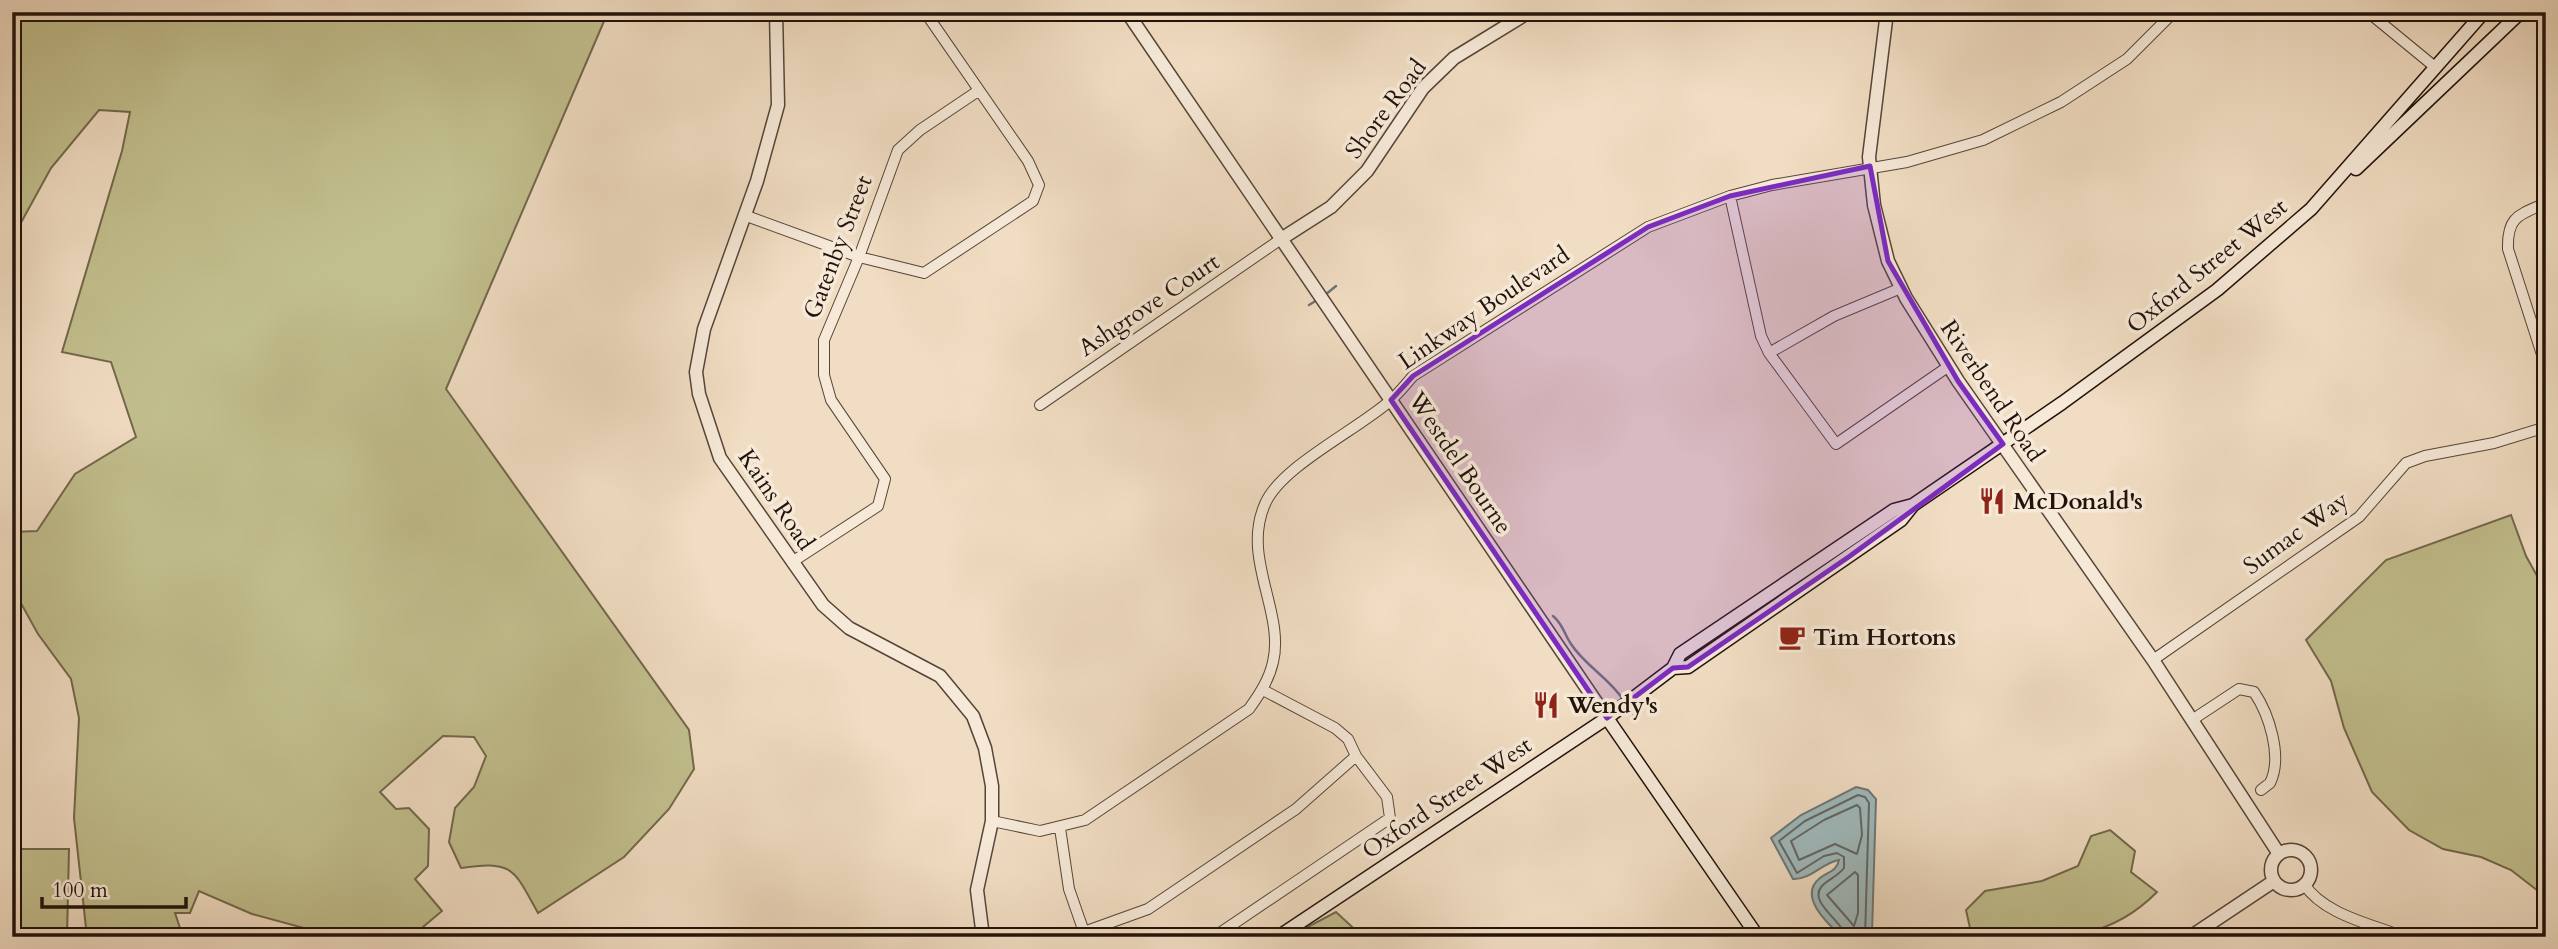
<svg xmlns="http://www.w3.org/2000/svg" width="2558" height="949" font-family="Cardo,serif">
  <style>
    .green { fill: #c2bf8e; stroke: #72684c; stroke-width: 2 }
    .water { fill: #9fbabe; stroke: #6d7776; stroke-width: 2 }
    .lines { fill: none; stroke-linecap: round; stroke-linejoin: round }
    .shore { stroke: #606664; stroke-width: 2 }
    .stream { stroke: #6d7776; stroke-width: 2.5 }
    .minor-casing { stroke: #554538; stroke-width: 12 }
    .tertiary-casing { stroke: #554538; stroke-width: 15 }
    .secondary-casing { stroke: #21120a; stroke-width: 15 }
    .minor { stroke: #f6e9d8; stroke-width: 10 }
    .tertiary { stroke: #f6e9d8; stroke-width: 12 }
    .secondary { stroke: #f6e9d8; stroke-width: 12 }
    .marked { fill: #7b2cbf; fill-opacity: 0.2; stroke: #7b2cbf; stroke-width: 5; stroke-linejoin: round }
    .labels { text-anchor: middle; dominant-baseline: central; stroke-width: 7; stroke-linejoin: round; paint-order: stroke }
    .street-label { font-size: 24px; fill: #21120a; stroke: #f6e9d8 }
    .poi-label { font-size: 24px; font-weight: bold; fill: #21120a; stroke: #f6e9d8; text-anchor: start }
  </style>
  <rect width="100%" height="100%" fill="#f1ddc3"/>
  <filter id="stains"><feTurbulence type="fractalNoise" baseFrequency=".00286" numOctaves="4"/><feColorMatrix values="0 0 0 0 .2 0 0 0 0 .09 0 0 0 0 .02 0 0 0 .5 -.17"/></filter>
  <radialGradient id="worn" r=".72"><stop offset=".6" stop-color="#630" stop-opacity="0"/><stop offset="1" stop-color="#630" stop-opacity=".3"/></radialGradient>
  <path class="green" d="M12,12h596l-162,377 243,341 5,39 -25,40 -45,48 -86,56c-24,-43 -24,-53 -77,-45l-12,-26 6,-34 19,-21 12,-31 -12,-19 -31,-1 -63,56 16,17 13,-1 20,21 -1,37 -13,13 27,32 -19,16 -5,10h-81l-85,-23 -53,-23 -9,22h-15l8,24h-96l-13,-119 5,-100 -8,-39 -33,-45 -26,-47v-55l25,-1 38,-57 61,-37 -25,-75 -49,-10 60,-201 8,-39 -31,-2 -48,58 -39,71z
    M2511,515l15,41 20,36v305l-35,-27 -30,-13 -38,-8 -34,-19 -37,-38 -28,-64 -13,-47 -25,-41 80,-80z
    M2110,830l25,21 -4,21 26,20c-55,56 -113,45 -185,45l-6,-27 19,-19 57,-10 36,-15 13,-30z
    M12,849h57l-2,88h-55z
    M1336,912l27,25h-59l-2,-7z"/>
  <path class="water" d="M1856,787l12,3 8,9 -4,134 -4,4h-26c-14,-13 -45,-41 -22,-59 8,-6 17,-7 19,-18 -17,3 -29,20 -46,19l-22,-41 30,-23z"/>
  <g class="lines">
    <path class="shore" d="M1857,805l3,3 2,27 -5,19 -22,-10 -36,16 -8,-19 33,-21z
      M1855,872l3,3v38l-4,13 -27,-31z
      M1846,937c-2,-15 -39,-35 -24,-51 7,-7 16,-10 22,-18v-11l-7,-4 -13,3 -27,17 -18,-32 26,-20 53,-26 7,2 4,6 -4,134"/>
    <path class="stream" d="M1325,295l11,-9
      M1309,305l8,-5
      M1553,616c10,8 11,18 18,28 15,23 39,34 53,57
      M1628,706l6,9
      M12,936l10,1"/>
    <defs>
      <path id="minor" d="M2368,12l67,55
        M1730,196l31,140 8,17
        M2546,203c-27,12 -39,13 -38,46l38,118
        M744,215l115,42 65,16 109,-72 6,-16 -11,-24 -103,-149
        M1901,288l-67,28 -65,37 67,91 113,-78
        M1040,405l241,-166
        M792,562l86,-56 7,-27 -54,-79 -7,-25v-35l35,-83 39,-107 22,-20 58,-39
        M2153,660l206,-143 47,-54 19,-7 69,-13 52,-16
        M1263,690l72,38 13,11 8,17
        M2192,720l47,-31 15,3c15,22 29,65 16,91l-9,7
        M992,821l48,10 45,-11 164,-111c10,-14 20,-29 24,-47 12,-50 -32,-104 -8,-158 16,-38 94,-75 126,-104 8,-7 15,-16 22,-24l235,-149 82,-31 42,-11 135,-23 76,-22 78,-38 66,-43 47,-47
        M2304,884c20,31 68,40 100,53
        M1048,937l36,-5 -15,-43 -9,-61
        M1085,937l-1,-5 64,-23 148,-100 60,-53 31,41 3,21 -176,119"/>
      <path id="tertiary" d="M776,12l2,93 -21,76 -53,148 -8,43 3,22 21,64 103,147 26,23 91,48 33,40 12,32 7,38v35l-15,69 6,47
        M1127,12l480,706
        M1887,12l-18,145 5,48 14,56 18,37 52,83 195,279 126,194
        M1281,239l50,-32 36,-36 56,-83 31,-30 75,-46
        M2271 870a20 20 0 1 1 40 0a20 20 0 1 1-40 0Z
        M2190,937l84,-56"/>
      <path id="secondary" d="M2356,169l165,-157
        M1673,668l15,-1 213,-147 12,-15 149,-102 155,-113 94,-81 173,-197
        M1607,718l151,219
        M1278,937l329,-219 66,-50 7,-14 214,-144 19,-5"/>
    </defs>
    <use href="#minor" class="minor-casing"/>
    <use href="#tertiary" class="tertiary-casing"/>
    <use href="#secondary" class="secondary-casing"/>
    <use href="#minor" class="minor"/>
    <use href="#tertiary" class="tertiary"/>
    <use href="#secondary" class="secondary"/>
  </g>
  <path class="marked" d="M1870,166l18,95 70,120 45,63 -153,112 -162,111 -15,1 -66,50 -216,-318 22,-24 235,-149 82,-31z"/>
  <defs>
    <symbol id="restaurant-bare" viewBox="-9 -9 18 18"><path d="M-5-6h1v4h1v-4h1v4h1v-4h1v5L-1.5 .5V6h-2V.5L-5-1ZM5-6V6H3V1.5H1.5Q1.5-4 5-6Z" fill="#8f2418" stroke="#f6e9d8" stroke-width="2.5" paint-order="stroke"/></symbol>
    <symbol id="cafe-bare" viewBox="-9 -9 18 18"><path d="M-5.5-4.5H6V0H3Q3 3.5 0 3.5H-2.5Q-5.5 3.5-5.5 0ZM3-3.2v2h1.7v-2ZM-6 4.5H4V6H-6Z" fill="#8f2418" stroke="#f6e9d8" stroke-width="2.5" paint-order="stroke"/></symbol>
  </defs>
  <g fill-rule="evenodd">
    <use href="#restaurant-bare" x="1973" y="482" width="38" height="38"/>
    <use href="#cafe-bare" x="1773" y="618" width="38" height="38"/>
    <use href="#restaurant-bare" x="1527" y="686" width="38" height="38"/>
  </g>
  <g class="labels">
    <g class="street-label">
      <text transform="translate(1386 109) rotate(-53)">Shore Road</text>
      <text transform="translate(838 247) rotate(-69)">Gatenby Street</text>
      <text transform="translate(2207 266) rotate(-39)">Oxford Street West</text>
      <text transform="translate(1149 305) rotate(-34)">Ashgrove Court</text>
      <text transform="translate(1484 308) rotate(-34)">Linkway Boulevard</text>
      <text transform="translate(1992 391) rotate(56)">Riverbend Road</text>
      <text transform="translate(1460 463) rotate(56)">Westdel Bourne</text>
      <text transform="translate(776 500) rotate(56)">Kains Road</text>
      <text transform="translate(2296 533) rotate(-36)">Sumac Way</text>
      <text transform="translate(1447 798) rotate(-34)">Oxford Street West</text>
    </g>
    <g class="poi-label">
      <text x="2013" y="501">McDonald's</text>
      <text x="1813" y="637">Tim Hortons</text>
      <text x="1567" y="705">Wendy's</text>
    </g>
  </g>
  <rect width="2558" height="949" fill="none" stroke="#f1ddc3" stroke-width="42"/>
  <rect x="14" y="14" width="2530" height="921" fill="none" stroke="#21120a" stroke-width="3.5"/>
  <rect x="21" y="21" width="2516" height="907" fill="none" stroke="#21120a" stroke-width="2"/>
  <path d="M42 897v10h144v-10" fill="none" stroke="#21120a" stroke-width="3.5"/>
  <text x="52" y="897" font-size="21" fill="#21120a" stroke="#f6e9d8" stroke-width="5" paint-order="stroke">100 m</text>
  <rect width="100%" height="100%" filter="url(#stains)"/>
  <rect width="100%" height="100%" fill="url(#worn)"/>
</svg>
